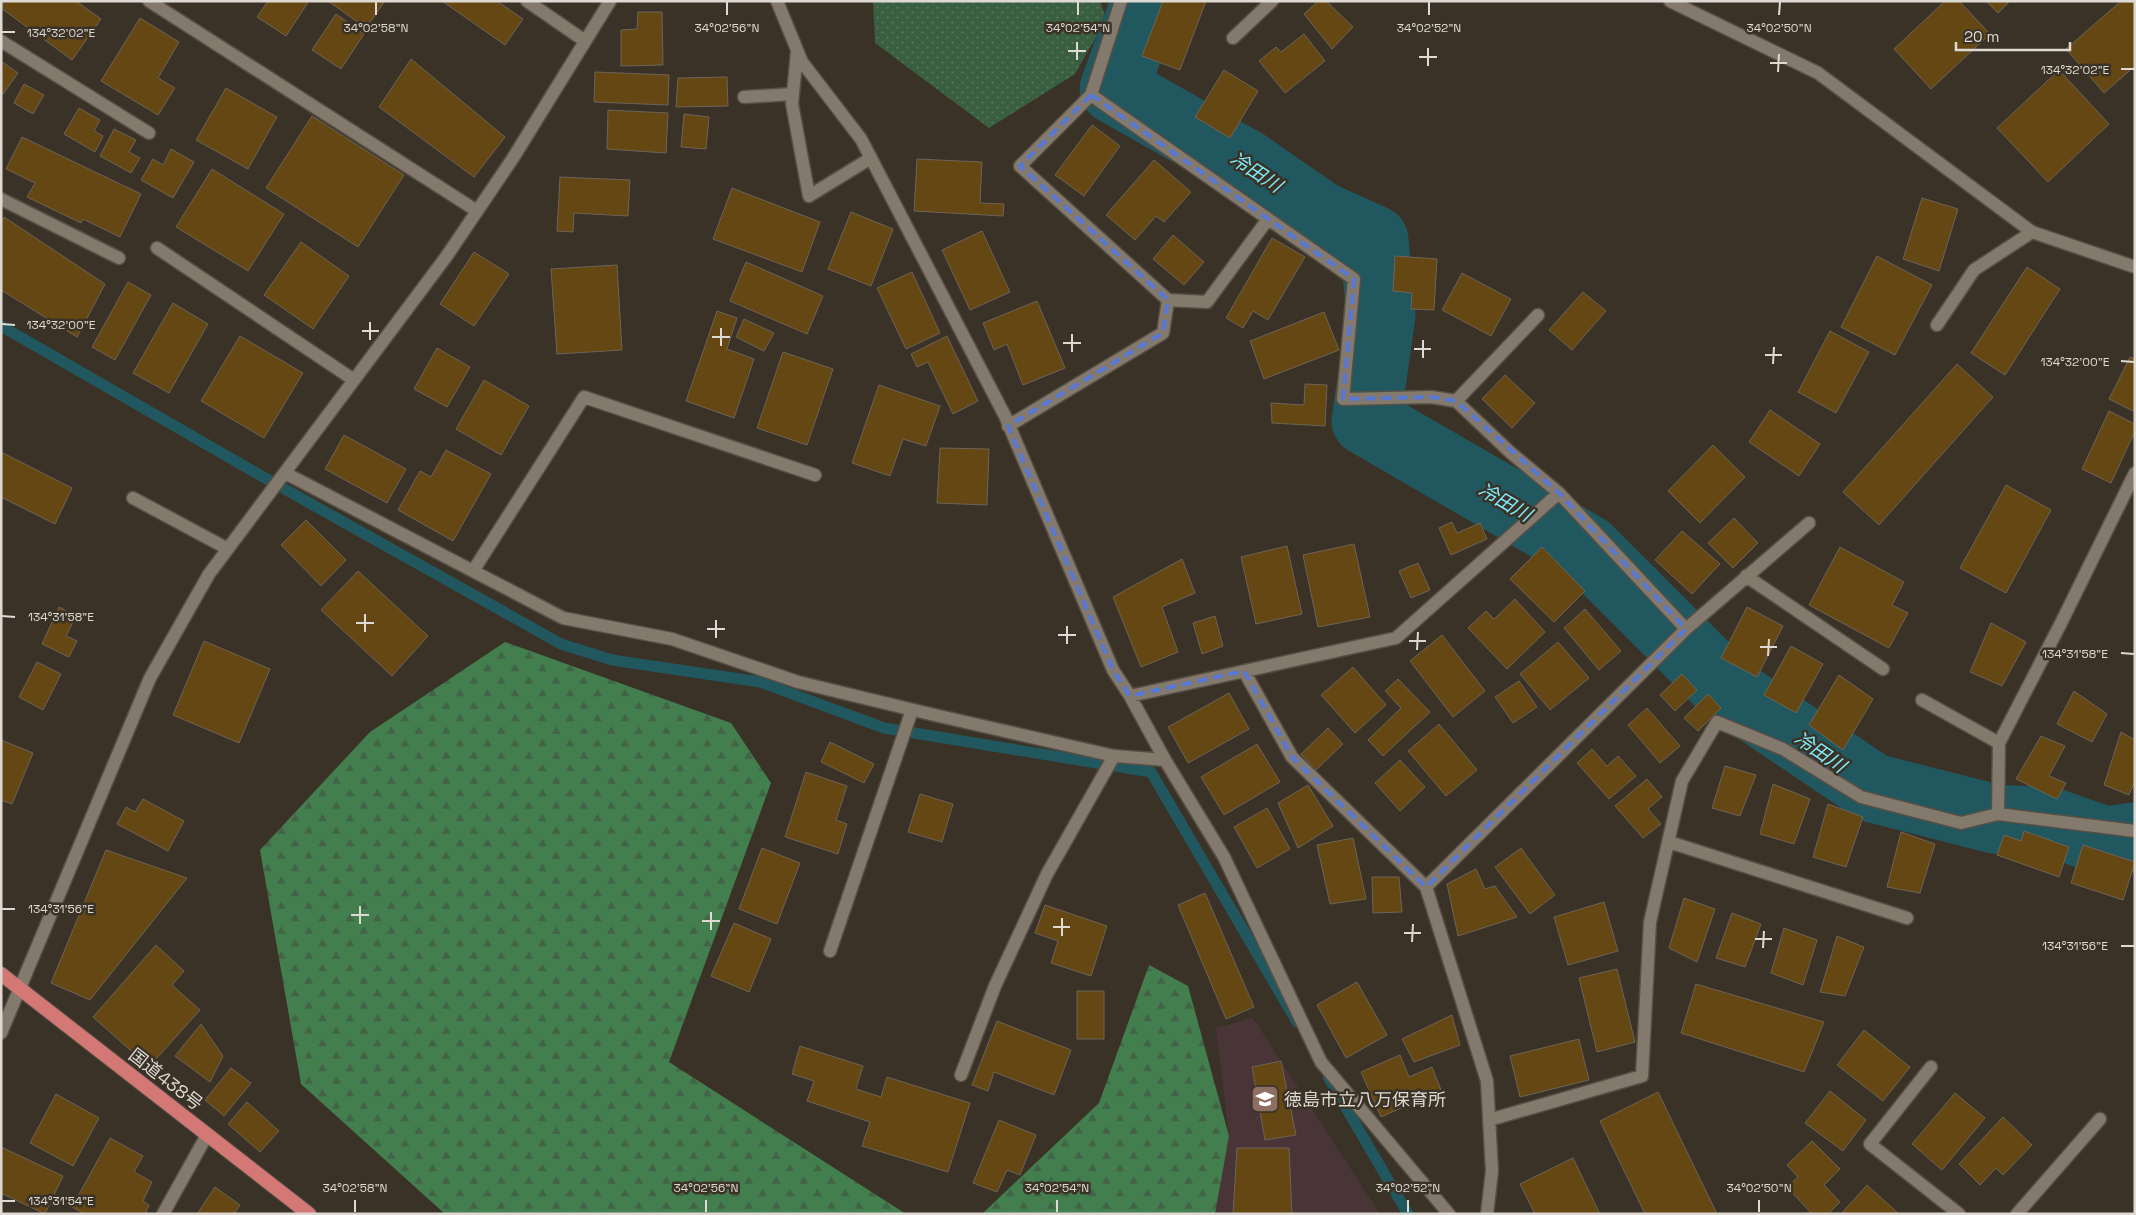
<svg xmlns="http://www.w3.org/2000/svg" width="2136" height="1215" font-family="'Space Grotesk','Noto Sans JP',sans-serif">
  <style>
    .education { fill: #493437 }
    .grass { fill: url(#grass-dots) }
    .forest { fill: url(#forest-firs) }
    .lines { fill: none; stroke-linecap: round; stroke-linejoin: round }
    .stream { stroke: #215860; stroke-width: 11 }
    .river { stroke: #215860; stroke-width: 69 }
    .building { fill: #654713; stroke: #6d6458 }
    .service-casing { stroke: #564f46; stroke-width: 15 }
    .minor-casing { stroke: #564f46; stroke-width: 15 }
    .trunk-casing { stroke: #564f46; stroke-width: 16 }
    .service { stroke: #837a6d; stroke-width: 12 }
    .minor { stroke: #837a6d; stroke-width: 12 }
    .trunk { stroke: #d37875; stroke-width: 14 }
    .marked { fill: none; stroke: #5778d6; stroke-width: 4; stroke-dasharray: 10 6; stroke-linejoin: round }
    .ticks { fill: none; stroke: #ded9d2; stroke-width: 2 }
    .labels { text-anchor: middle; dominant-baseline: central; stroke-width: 5; stroke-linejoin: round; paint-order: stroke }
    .street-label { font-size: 18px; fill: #ded9d2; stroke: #3a3226 }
    .poi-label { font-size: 18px; fill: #ded9d2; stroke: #3a3226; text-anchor: start }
    .water-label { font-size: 19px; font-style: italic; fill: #7eebfa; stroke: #3a3226 }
    .ticks-label { font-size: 12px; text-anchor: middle; fill: #ded9d2; stroke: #3a3226; stroke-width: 5; stroke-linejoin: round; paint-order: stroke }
  </style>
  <defs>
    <pattern id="grass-dots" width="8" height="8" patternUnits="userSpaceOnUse" patternTransform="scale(1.25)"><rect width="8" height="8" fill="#3a5f40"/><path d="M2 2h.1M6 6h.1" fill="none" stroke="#56755b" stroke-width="1.8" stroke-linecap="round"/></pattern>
    <pattern id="forest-firs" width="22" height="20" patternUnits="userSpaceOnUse" patternTransform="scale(1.25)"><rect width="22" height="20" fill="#427e4e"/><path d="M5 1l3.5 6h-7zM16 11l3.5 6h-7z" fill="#426347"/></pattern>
  </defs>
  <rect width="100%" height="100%" fill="#3a3226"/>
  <path class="education" d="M1253,1018l127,196h-165l14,-78 -13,-108z"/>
  <path class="grass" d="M873,1h227l6,18 -31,55 -86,54 -114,-85z"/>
  <path class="forest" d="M505,642l226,81 40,60 -102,279 237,152h-461l-144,-130 -41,-234 110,-118z
    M1149,965l39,21 41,150 -14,78h-233l117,-111z"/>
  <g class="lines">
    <path class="stream" d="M1,326l271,156 289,162 51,16 148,22 124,46 267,44 146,250
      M1328,1077l80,137"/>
    <path class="river" d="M1146,1l-32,88 132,75 75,52 53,24 7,75 -15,106 221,128 142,142 144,97 122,31 56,3 54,19 30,-4"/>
  </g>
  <path class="building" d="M5,1h71l25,18 -29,41 -71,-52z
    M268,1h41l-23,35 -29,-19z
    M328,1h57l-19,27z
    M442,1h55l26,18 -18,26z
    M1163,1h43l-26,69 -38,-14z
    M1318,1h8l27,26 -21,22 -28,-35z
    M1945,1h14l31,33 -59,55 -37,-40z
    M1986,1h24l-12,12z
    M2121,1l14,2v63l-31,27 -38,-44z
    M638,12h24l1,53 -42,1v-36l16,-1z
    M336,14l28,20 -23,35 -29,-19z
    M140,18l39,24 -21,36 17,10 -17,27 -57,-34z
    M1304,34l21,27 -40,32 -26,-32 17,-14 5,5z
    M411,59l94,78 -31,40 -95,-70z
    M1,61l17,12 -15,21 -2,-1z
    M1224,70l34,21 -28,47 -35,-21z
    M2059,70l50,54 -61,58 -51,-54z
    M595,72l74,3 -1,30 -74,-3z
    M727,77l1,29 -52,1 2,-29z
    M24,84l20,11 -11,19 -19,-11z
    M226,88l51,29 -29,52 -52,-29z
    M79,108l21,12 -6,11 9,5 -8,16 -31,-18z
    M608,110l60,3 -2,40 -59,-4z
    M684,114l25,3 -3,32 -25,-2z
    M312,116l92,59 -46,72 -92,-59z
    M1092,125l28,21 -36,50 -29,-21z
    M114,129l22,11 -7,12 11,6 -9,15 -31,-17z
    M22,137l119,57 -21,43 -37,-18 -2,4 -54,-26 8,-14 -29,-14z
    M171,149l23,13 -21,36 -32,-18 12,-21 10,6z
    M917,159l65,3 -2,41 24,1 -1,12 -89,-5z
    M1154,160l37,32 -27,30 -8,-6 -21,24 -29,-25z
    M212,169l72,45 -36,57 -72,-44z
    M560,177l70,3 -2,36 -54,-3 -1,19 -16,-1z
    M732,188l88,34 -18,50 -89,-33z
    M1922,198l36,11 -19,62 -36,-12z
    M851,212l42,17 -22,57 -43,-17z
    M4,217l101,67 -28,53 -76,-47v-67z
    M982,231l28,61 -40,18 -28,-60z
    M1173,235l31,27 -20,23 -31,-26z
    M1272,238l33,19 -37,63 -15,-9 -10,17 -17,-10z
    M301,242l48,34 -36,53 -49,-34z
    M474,252l35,22 -35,52 -34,-22z
    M1395,256l42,3 -3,51 -23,-1 1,-16 -19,-2z
    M1877,256l55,29 -37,70 -54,-28z
    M746,262l77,34 -16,38 -77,-33z
    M617,265l5,85 -65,4 -6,-85z
    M2027,267l33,22 -55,86 -34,-22z
    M912,272l28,61 -34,16 -29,-61z
    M1462,273l49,26 -20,37 -49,-26z
    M128,282l23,13 -36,65 -23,-13z
    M1583,292l23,19 -34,39 -23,-20z
    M1037,301l28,67 -42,17 -16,-41 -13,6 -11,-27z
    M173,303l35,21 -39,69 -36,-20z
    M717,311l20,7 -10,31 27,10 -20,59 -48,-17z
    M1324,312l15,38 -75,29 -14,-38z
    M744,319l30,14 -10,18 -28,-14z
    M1830,331l39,21 -33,61 -38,-21z
    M240,336l63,37 -39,65 -63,-37z
    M947,336l31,65 -25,13 -25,-52 -11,5 -6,-13z
    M437,348l33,19 -23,40 -33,-18z
    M783,352l50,17 -26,76 -50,-17z
    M2130,357l5,2v53l-26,-13z
    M1957,364l36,33 -114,128 -36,-33z
    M1505,375l30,28 -23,25 -30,-29z
    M484,380l45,26 -28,49 -45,-26z
    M1305,384l22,1 -2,41 -53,-3 -1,-20 33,2z
    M879,385l61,21 -14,40 -23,-7 -13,37 -38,-13z
    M1770,410l50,34 -21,32 -50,-34z
    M2109,411l26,13v7l-24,52 -29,-14z
    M344,435l62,34 -19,34 -62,-34z
    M1713,445l32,32 -45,46 -32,-32z
    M940,448l49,1 -2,56 -50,-2z
    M446,450l45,24 -38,67 -55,-31 22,-39 11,6z
    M1,452l71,36 -17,36 -54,-27z
    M2006,485l45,25 -45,83 -46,-25z
    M1734,518l24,25 -25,25 -25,-25z
    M306,520l40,40 -25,26 -40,-41z
    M1452,522l5,11 23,-10 7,16 -36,16 -12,-27z
    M1682,531l38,33 -28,30 -37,-34z
    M1354,544l16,73 -52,10 -15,-72z
    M1287,546l15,68 -46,10 -15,-67z
    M1542,547l43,44 -31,31 -44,-43z
    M1840,547l64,35 -12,23 16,8 -19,35 -80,-43z
    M1182,559l13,34 -33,14 16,45 -37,15 -28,-70z
    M1418,563l12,27 -19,8 -12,-27z
    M358,571l70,65 -36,40 -71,-66z
    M1515,599l30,33 -38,37 -39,-41 18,-17 8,8z
    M59,607l17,9 -10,20 11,5 -8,16 -27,-13z
    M1747,607l36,19 -26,51 -36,-19z
    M1585,609l36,42 -22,19 -35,-42z
    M1215,616l8,30 -21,8 -9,-31z
    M1991,623l35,19 -24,44 -32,-14z
    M1442,635l43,56 -32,26 -43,-56z
    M204,641l66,28 -31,74 -66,-28z
    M1558,642l31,36 -39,32 -30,-36z
    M1791,646l32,18 -27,49 -32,-18z
    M37,662l24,12 -18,36 -24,-13z
    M1353,667l33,38 -31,28 -34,-38z
    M1682,674l15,16 -22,21 -15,-16z
    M1839,675l34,24 -30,51 -34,-25z
    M1398,679l32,33 -47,44 -15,-16 33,-32 -16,-17z
    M1519,681l18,26 -24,16 -18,-26z
    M2074,691l33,23 -15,28 -35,-18z
    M1229,693l20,36 -61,34 -20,-36z
    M1708,694l13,14 -23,23 -14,-13z
    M1647,708l33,38 -20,17 -32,-38z
    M1439,724l38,46 -31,26 -38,-45z
    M1328,728l15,16 -27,26 -15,-16z
    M2121,732l14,8v41l-6,14 -25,-10z
    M2041,736l24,10 -16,30 17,7 -9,16 -41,-20z
    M1,740l32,13 -21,51 -11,-4z
    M830,742l44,22 -10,19 -43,-21z
    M1257,744l23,38 -56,33 -23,-38z
    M1592,749l15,17 11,-10 18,20 -27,23 -32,-36z
    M1400,760l25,27 -25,24 -25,-28z
    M1725,766l31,9 -16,41 -28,-8z
    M806,772l41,14 -11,34 11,4 -9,30 -53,-17z
    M1647,779l15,18 -14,12 13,15 -18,14 -28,-32z
    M1773,784l37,15 -16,45 -34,-10z
    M1308,785l25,41 -35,22 -20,-45z
    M920,794l33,10 -11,38 -34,-10z
    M143,799l41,22 -16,30 -51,-27 9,-17 9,5z
    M1828,804l35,13 -17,50 -33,-10z
    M1267,808l23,41 -33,19 -23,-41z
    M2024,831l45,16 -10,30 -62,-22 7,-20 17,6z
    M1901,832l34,12 -15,49 -33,-6z
    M1353,838l13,61 -36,5 -13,-59z
    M2083,845l52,17 -12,38 -52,-17z
    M762,848l38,15 -23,61 -38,-15z
    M1521,848l34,47 -25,19 -35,-47z
    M106,850l81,28 -97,122 -39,-17z
    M1476,869l9,20 10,-3 22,31 -59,19 -11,-52z
    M1372,877h27l3,35 -29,1z
    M1205,893l49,114 -28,12 -48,-114z
    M1684,898l31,11 -18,53 -28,-14z
    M1604,902l14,49 -50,14 -14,-48z
    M1045,905l62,21 -16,50 -40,-13 7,-22 -23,-8z
    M1732,913l29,11 -16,43 -29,-9z
    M734,923l37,16 -22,53 -38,-16z
    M1784,928l33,12 -14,45 -32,-12z
    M1837,936l27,11 -19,49 -25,-4z
    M156,945l28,26 -12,14 28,25 -51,57 -56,-50z
    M1617,969l18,73 -38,10 -18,-74z
    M1357,982l30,53 -41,23 -29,-53z
    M1696,984l128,38 -20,50 -123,-39z
    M1077,991h27v48h-27z
    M1452,1015l8,30 -46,17 -12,-23z
    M997,1021l74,29 -17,45 -60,-23 -6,19 -16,-6z
    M201,1024l22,32 -13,26 -35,-26z
    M1864,1030l46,37 -27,34 -46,-36z
    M1579,1039l10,41 -69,17 -10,-41z
    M800,1046l63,20 -7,23 25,8 6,-20 83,26 -22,69 -86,-26 8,-24 -63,-21 7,-20 -22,-7z
    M1400,1055l9,22 23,-10 9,23 -60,27 -20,-45z
    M1281,1061l15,74 -31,5 -13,-73z
    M231,1068l20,15 -27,33 -19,-16z
    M1830,1091l36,29 -23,31 -38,-28z
    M1658,1092l59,122h-72l-45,-93z
    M1955,1093l30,25 -43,52 -30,-26z
    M56,1094l43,24 -26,48 -43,-23z
    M247,1102l32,29 -19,21 -32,-28z
    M2003,1117l29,28 -29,30 -7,-7 -16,17 -21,-21z
    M999,1120l37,15 -16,40 -13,-5 -10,22 -24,-9z
    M110,1138l33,18 -9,16 18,10 -9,19 6,4 -4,9h-60l-13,-7z
    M1812,1141l28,28 -16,16 16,17 -12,12h-16l-25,-27 11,-10 -11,-12z
    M1,1147l62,29 -18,38 -44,-21z
    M1237,1148h52l3,66h-59z
    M1573,1158l27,56h-65l-15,-30z
    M1867,1185l32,29h-58z
    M215,1187l25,18 -6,9h-37z"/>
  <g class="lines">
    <defs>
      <path id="service" d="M1937,325l37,-55 58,-38
        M1922,700l77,43
        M830,951l82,-241
        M961,1075l34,-89 52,-112 67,-118"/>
      <path id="minor" d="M149,1l328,210
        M527,1l58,40
        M777,1l25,61 59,77 144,277 108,254 17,26 35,64 59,97 97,205 128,152
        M1121,1l-30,94 263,184 -11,120 88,-2 25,4 55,52 48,40 -163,145 -266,58
        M1670,1l148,72 214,159 103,35
        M1233,38l39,-37
        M1,41l148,92
        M797,52l-5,52 17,92 62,-38
        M744,97l49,-3
        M1,199l118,59
        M157,248l197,132
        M1168,300l39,2 61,-83
        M1456,401l82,-86
        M1008,426l155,-93 5,-33 -148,-134 71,-71
        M285,473l278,145 109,21 126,43 128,31 188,43 51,4
        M133,498l95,51
        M473,571l111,-174 231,78
        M1746,576l137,93
        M1686,629l123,-106
        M1244,671l48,86 134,130
        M1998,814l137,17
        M1669,842l238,76
        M1,1033l149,-355 59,-104 237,-317 67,-99 97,-157
        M1931,1067l-61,77 89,70
        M1489,1120l153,-44 8,-154 32,-141 35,-59 66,27 78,48 100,26 37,-9 1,-71 62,-120 74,-150
        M163,1214l44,-79
        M1487,1214l5,-43 -5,-90 -61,-194 260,-258 -127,-136
        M2017,1214l83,-95"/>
      <path id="trunk" d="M1,974l308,240"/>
    </defs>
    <use href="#service" class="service-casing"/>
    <use href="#minor" class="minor-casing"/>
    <use href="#trunk" class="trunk-casing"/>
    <use href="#service" class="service"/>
    <use href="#minor" class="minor"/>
    <use href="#trunk" class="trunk"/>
  </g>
  <path class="marked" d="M1091,95l263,184 -11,120 88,-2 25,4 103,92 127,136 -260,258 -134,-130 -48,-86 -114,25 -17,-26 -105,-244 155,-93 5,-33 -148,-134z"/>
  <path class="ticks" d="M376,15v-13M727,15v-13M1078,15v-13M1429,15v-13M1779,15l1,-13M2,32h13M1068,51h18M1419,57h18M1077,60v-18M1770,63h17M1428,66v-18M2121,69h13M1778,72l1,-18M2,324l13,1M362,331h17M712,337h18M370,340v-18M1063,343h18M721,346v-18M1414,349h17M1072,352v-18M1765,355h17M1423,358v-18M2121,361l13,1M1773,364l1,-17M2,616l13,1M356,623h18M707,629h18M365,632v-18M1058,635h18M716,638v-18M1409,641h17M1067,644v-18M1760,647h17M1417,650l1,-18M2121,653l13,1M1768,656l1,-17M2,909h13M351,915h18M702,921h18M360,924v-18M1053,927h17M711,930v-18M1404,933h17M1062,936v-18M1755,939h17M1412,942l1,-18M2121,946h13M1763,948l1,-17M2,1201h13M355,1212v-12M706,1212v-12M1057,1212v-12M1408,1212v-12M1759,1212v-12"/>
  <defs>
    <symbol id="school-square" viewBox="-11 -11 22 22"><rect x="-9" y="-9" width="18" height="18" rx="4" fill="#8d6e63" stroke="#3a3226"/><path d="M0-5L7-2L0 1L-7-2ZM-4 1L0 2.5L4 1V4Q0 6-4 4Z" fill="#fff"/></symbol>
  </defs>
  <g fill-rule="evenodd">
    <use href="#school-square" x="1249" y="1083" width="32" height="32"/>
  </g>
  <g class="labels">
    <g class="street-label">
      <text transform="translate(166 1079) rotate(38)">国道438号</text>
    </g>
    <g class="poi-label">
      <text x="1284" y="1099">徳島市立八万保育所</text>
    </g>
    <g class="water-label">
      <text transform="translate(1256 172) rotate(33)">冷田川</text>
      <text transform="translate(1505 502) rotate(30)">冷田川</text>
      <text transform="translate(1820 752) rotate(34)">冷田川</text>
    </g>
  </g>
  <g class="ticks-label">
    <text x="376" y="32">34°02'58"N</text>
    <text x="727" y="32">34°02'56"N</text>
    <text x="1078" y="32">34°02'54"N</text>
    <text x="1429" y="32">34°02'52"N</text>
    <text x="1779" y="32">34°02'50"N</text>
    <text x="61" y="37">134°32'02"E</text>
    <text x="2075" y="74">134°32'02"E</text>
    <text x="61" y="329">134°32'00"E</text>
    <text x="2075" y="366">134°32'00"E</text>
    <text x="61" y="621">134°31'58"E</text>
    <text x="2075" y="658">134°31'58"E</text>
    <text x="61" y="913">134°31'56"E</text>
    <text x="2075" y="950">134°31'56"E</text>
    <text x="355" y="1192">34°02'58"N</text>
    <text x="706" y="1192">34°02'56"N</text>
    <text x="1057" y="1192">34°02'54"N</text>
    <text x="1408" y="1192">34°02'52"N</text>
    <text x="1759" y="1192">34°02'50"N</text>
    <text x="61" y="1205">134°31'54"E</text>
  </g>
  <rect width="2136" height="1215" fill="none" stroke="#ded9d2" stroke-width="5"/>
  <path d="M1956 42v8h114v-8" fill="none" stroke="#ded9d2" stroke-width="2.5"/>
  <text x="1964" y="42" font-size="15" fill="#ded9d2" stroke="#3a3226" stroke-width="4" paint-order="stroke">20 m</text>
</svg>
